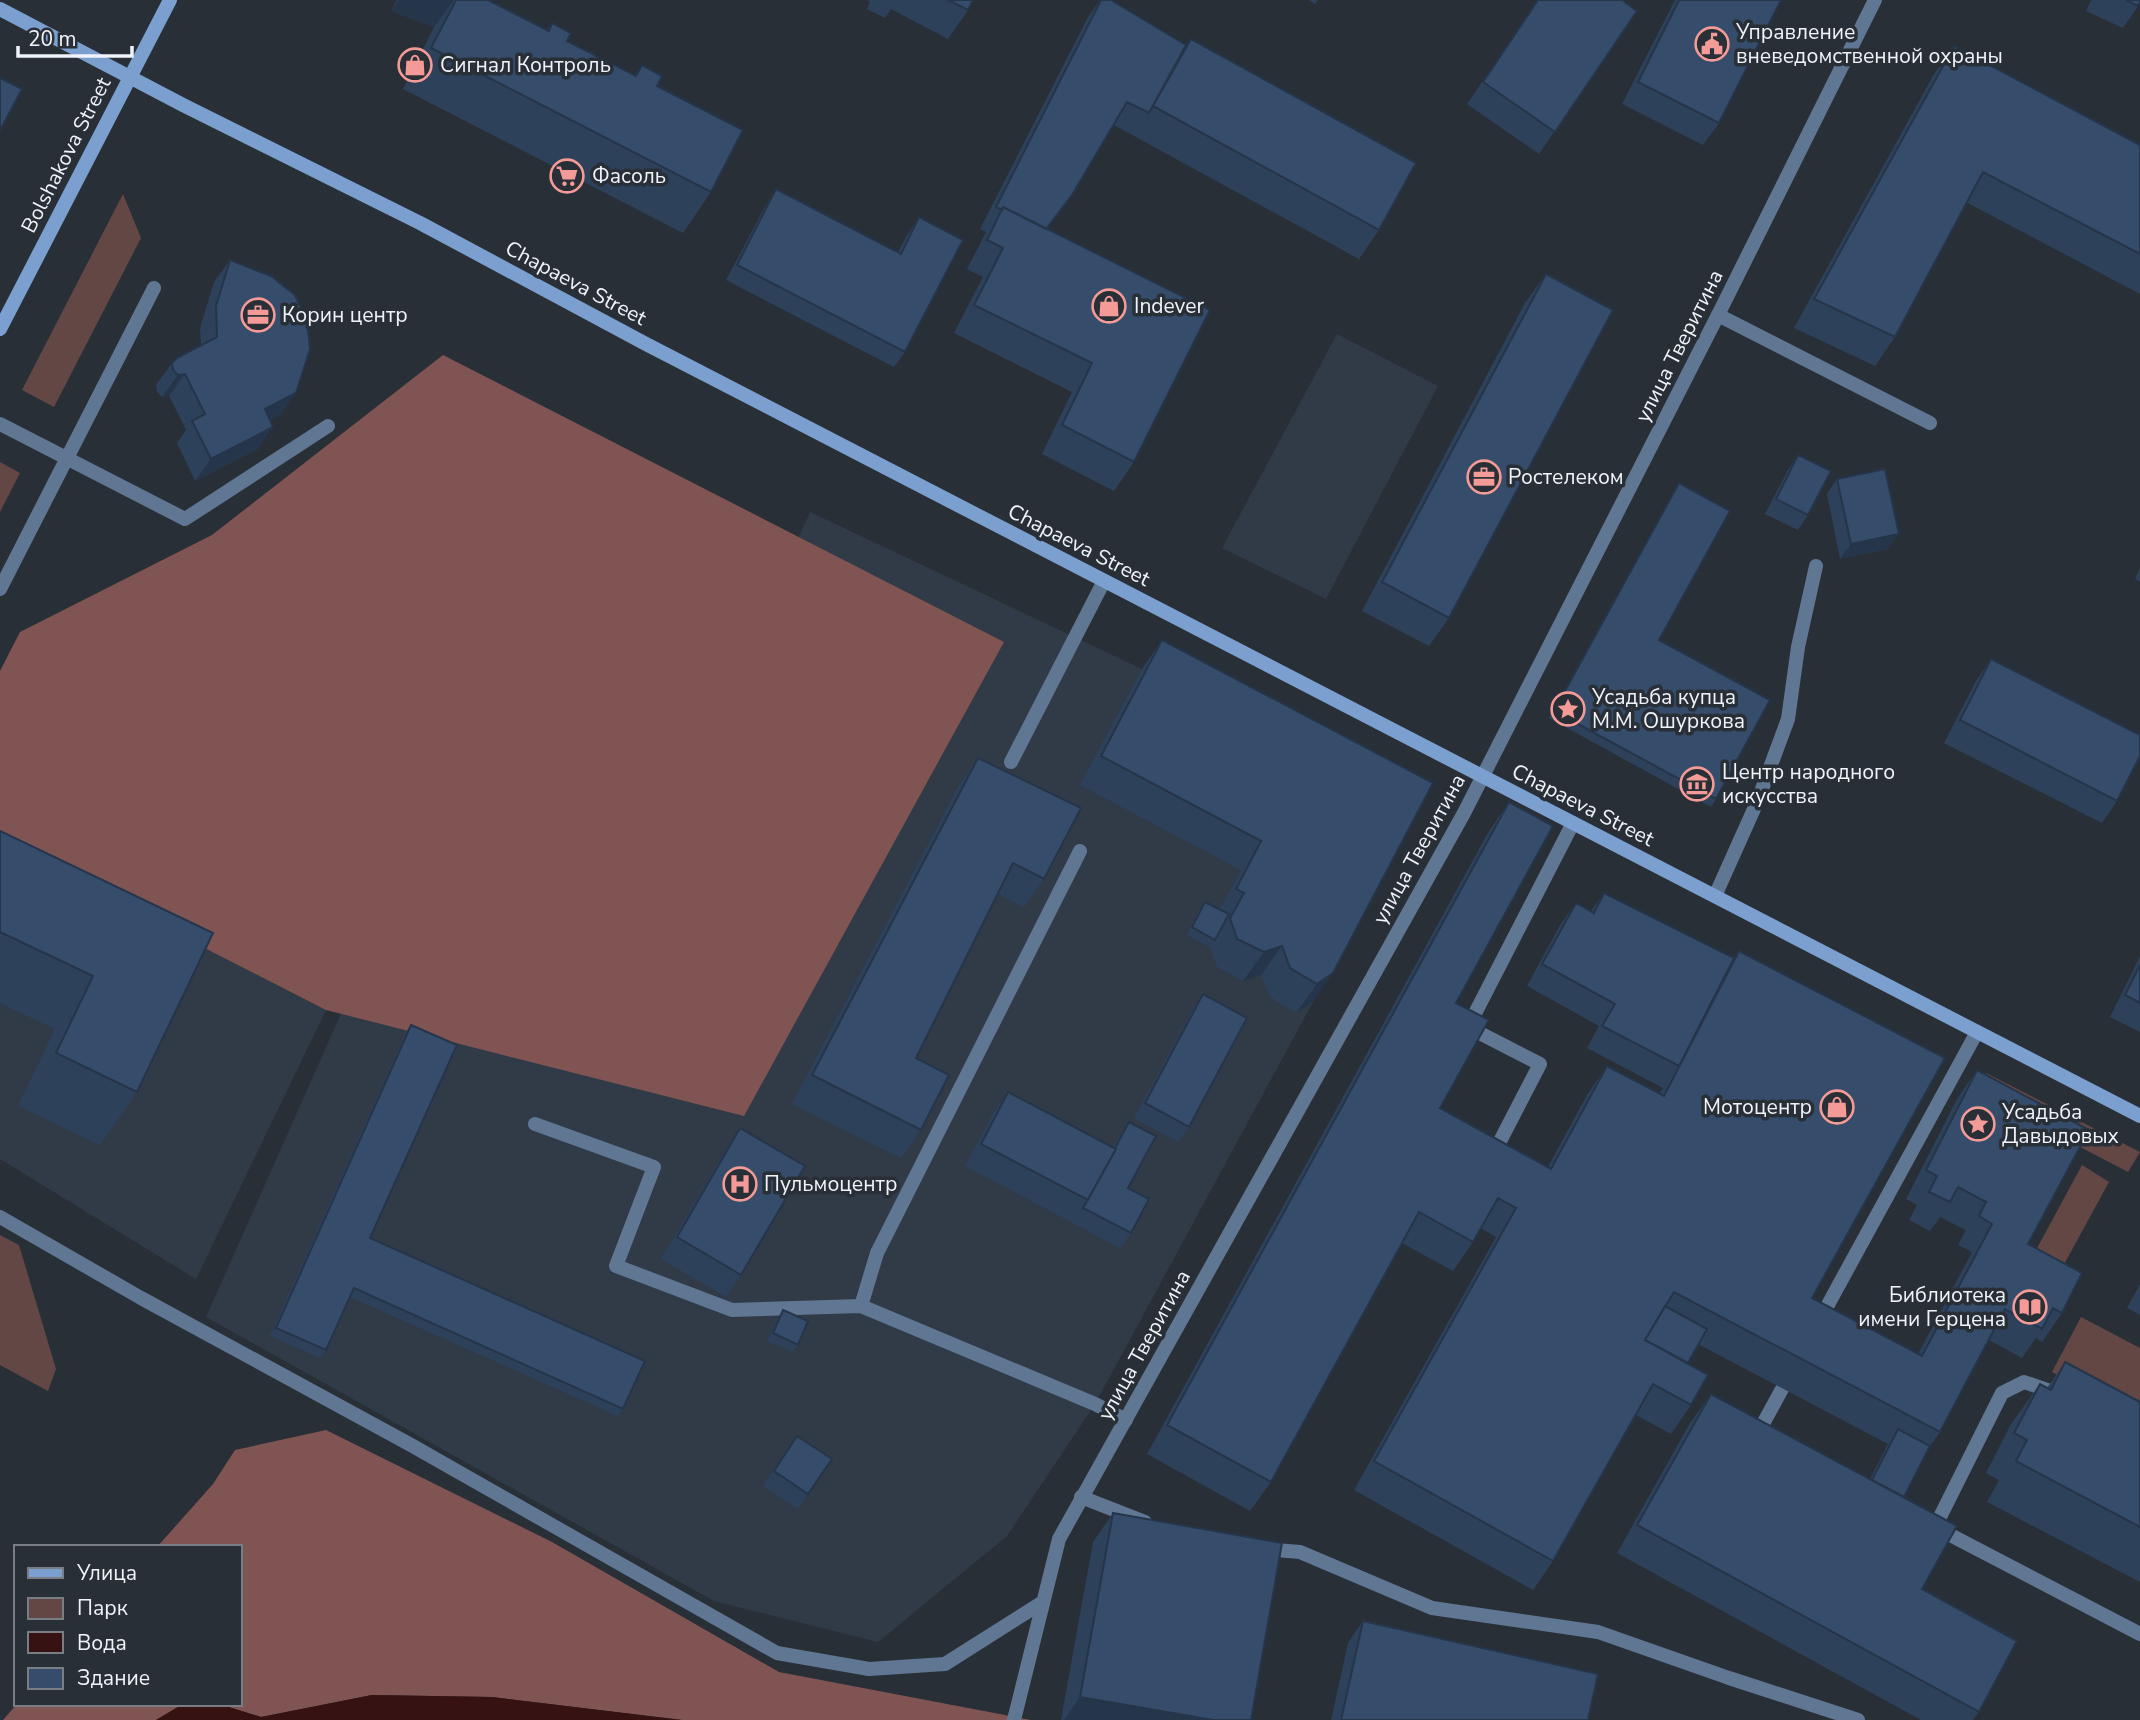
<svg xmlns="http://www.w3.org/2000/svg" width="2140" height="1720" font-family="'Nunito Sans',sans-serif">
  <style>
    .built { fill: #313b48 }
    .green { fill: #634745 }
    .forest { fill: #805452 }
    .water { fill: #361212 }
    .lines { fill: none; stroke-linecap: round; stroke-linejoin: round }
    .lane { stroke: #607794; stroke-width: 14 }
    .street { stroke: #607794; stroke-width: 14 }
    .secondary { stroke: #7b9fce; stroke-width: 14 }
    .wall { fill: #2e415b }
    .shaded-wall { fill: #25354a }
    .building { fill: #354c6a; stroke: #25354a; stroke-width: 2 }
    .labels { text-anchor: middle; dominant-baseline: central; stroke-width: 7; stroke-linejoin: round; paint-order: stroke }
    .poi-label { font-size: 21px; fill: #f0f4fa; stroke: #292f37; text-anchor: start }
    .street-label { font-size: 21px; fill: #f0f4fa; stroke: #292f37 }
  </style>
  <rect width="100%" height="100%" fill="#292f37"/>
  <path class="built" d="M1337,334l101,52 -112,213 -104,-51z
    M810,512l332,157 271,143 -100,190 -218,402 -88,132 -129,106 -164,-41 -508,-284 154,-346 205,79z
    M0,844l326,166 -130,269 -196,-120z"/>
  <path class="green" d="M123,194l18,44 -87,169 -32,-17z
    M0,462l20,11 -20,39z
    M1986,1073l154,79 -12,20 -151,-79z
    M2082,1165l27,17 -59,108 -28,-14z
    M0,1235l19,10 37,124 -8,22 -48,-26z
    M2081,1317l59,31v68l-88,-44z"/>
  <path class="forest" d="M443,355l561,287 -260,474 -418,-106 -326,-166v-173l20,-39 192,-97z
    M326,1430l226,112 227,130 252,48h-349l-190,-23 -120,-2 -111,22 -42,-13h21v-157h-83l56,-63 22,-34z
    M17,1704h166l-27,16h-153z"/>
  <path class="water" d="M372,1695l120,2 190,23h-526l27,-16h36l42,13z"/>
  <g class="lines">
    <path class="lane" d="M1875,0l-157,315 212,108
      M0,424l185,95 143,-93
      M0,589l154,-301
      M1011,762l93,-181
      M1715,896l43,-96 30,-81 10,-72 18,-81
      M535,1124l119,43 -38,99 116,44 129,-4 234,98 31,16
      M1497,1147l43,-83 -72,-37 105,-204
      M0,1217l141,81 270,147 366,208 92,16 76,-5 98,-62
      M861,1306l16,-53 203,-402
      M1818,1323l159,-291
      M2056,1393l-32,-11 -22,11 -67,134 205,107
      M1764,1422l18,-33
      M1081,1497l64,25
      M1263,1549l37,3 132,56 166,24 131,46 129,42"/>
    <path class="street" d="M1014,1720l45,-181 405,-726 254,-498"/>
    <path class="secondary" d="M0,9l183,96 237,118 226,121 1494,772
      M0,329l170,-329"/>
  </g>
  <path class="wall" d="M397,0h91l59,30 5,-7 15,18 68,34 7,-10 15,21 54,106 -28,41 -280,-144 31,-62 -43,-16z
    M867,0h106l-5,10 -20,29 -57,-30 -6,9 -18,-9 3,-7z
    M1100,0h11l75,46 5,-7 188,191 -20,29 -245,-134 -58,92 -9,12 87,233 -20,29 -72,-37 30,-62 -118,-59 29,-56 -16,-8 19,-37 -6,-3 108,-212z
    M1308,0h10l-3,4z
    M1538,0l99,11 -98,143 -72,-50z
    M1675,0h106l-62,123 -16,22 -81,-41z
    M2091,0h49l-2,6 -15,22 -37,-17z
    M1954,46l186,99v149l-174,-92 -71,135 -20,29 -81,-38 140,-254z
    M776,189l122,63 11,-20 10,-15 -14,135 -11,15 -168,-87 40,-75z
    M230,260l66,133 -16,22 -10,5 -12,29 -63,32 -18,-38 9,-13 -17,-34 -7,1 -5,-5 -1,-7 16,-22 29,-18 -1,-17 14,-46z
    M1546,274l-97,344 -20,28 -67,-35 163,-308z
    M1798,455l10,60 -10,15 -33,-16 23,-44z
    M1837,479l51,70 -48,10 -13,-65z
    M1679,483l-20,157 57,159 -5,8 -162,-89 125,-227z
    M2140,568v14l-5,-3z
    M1162,640l271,143 -120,219 -17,11 -26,-16 -9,-22 -18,6 -26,-14 -7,-20 -23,-12 13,-26 5,-7 15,7 21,-39 -161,-85 62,-116z
    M1991,659l126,142 -15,22 -158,-80 32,-62z
    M978,758l66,121 -20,28 -26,-13 -82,164 5,72 -20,28 -109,-54 166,-317z
    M1509,802l-53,201 -16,105 108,59 39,-72 20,-29 53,27 3,-5 -76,-40 12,-22 -72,-40 33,-61 16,-22 15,8 13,-18 130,65 5,-7 73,347 106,56 54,-102 -14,-7 8,-15 -26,-13 -10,14 -21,-11 8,-15 -11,-6 51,-100 20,-29 51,174 34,69 -20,29 -6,-4 -14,20 -33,-18 -49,92 -10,14 -26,51 18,92 57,123 -6,8h-52l-304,-167 73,-130 21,-29 159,85 18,-35 -190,-100 -10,19 3,42 -20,29 -35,-19 -83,146 -20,29 -179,-100 142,-253 -15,-9 -8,14 -20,29 -51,-28 -131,239 -21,29 -103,-57 342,-623z
    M0,831l213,102 -76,159 -37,53 -82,-39 37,-77 -55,-26z
    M2140,956v76l-30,-15z
    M1203,994l-14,133 -11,15 -44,-24 59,-109z
    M411,1025l-41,213 253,171 -5,7 -268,-119 -24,53 -6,8 -50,-22 136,-304z
    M1008,1092l105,55 16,-25 -1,66 3,45 -11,15 -155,-82 28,-52z
    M740,1128l1,147 -15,22 -65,-38 64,-108z
    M2140,1284v31l-13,-7z
    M783,1310l15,35 -6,7 -25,-11 11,-23z
    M2065,1362l75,40v180l-153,-80 12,-22 -13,-7 25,-49 29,-40 7,4z
    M797,1436l35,23 -34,50 -35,-23z
    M1113,1513l138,207h-190l32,-178z
    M1363,1621l225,99h-257l17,-77z"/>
  <path class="shaded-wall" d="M399,0h55l-20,27 -43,-16z
    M185,374l-16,22 -7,1 16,-22z
    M296,393l-16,22 -31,16 16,-22z
    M273,427l-15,22 -63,32 16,-22z
    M1899,534l-11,15 -48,10 11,-15z
    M1282,946l-21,29 -18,6 21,-29z
    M1333,973l-20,29 -17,11 21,-29z
    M1080,1697l133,23h-149z"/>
  <path class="building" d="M456,0h32l61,31 3,-8 19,10 -4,8 69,35 6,-11 20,11 -5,10 86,44 -32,62 -280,-144z
    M948,0h25l-5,10z
    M1101,0h10l75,45 -37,68 -22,-11 -55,93 -26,34 -43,-22 -1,3 -6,-3z
    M1538,0h84l15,11 -82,121 -72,-50z
    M1679,0h102l-62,123 -81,-41z
    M2126,0h14v2l-2,4z
    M1191,39l225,124 -37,67 -226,-124z
    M1954,46l186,99v109l-157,-82 -88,165 -81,-38z
    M0,78l22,11 -22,42z
    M776,189l125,65 18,-37 44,23 -58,112 -168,-87z
    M1003,207l207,103 -76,152 -72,-37 30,-62 -118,-58 29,-57 -16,-8z
    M230,260l41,16 24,19 12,26 3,28 -14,44 -31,16 8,18 -62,32 -19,-38 13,-7 -20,-40 -7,1 -5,-5 -1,-7 5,-5 40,-21 -1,-31z
    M1546,274l67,36 -164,308 -67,-36z
    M1798,455l33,16 -23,44 -32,-16z
    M1885,469l14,65 -48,10 -14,-65z
    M1679,483l51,28 -71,129 111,60 -54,99 -162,-88z
    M1162,640l271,143 -100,190 -16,11 -27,-16 -8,-22 -18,6 -27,-13 -7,-21 14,-25 -8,-4 25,-48 -160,-85z
    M1991,659l149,76v21l-23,45 -157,-81z
    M978,758l103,50 -37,71 -31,-16 -97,195 33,17 -28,55 -109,-55z
    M1509,802l44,24 -97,177 33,17 -49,88 111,61 56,-103 57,30 75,-145 206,107 -133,240 110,58 70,-132 -13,-8 7,-14 -28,-15 -8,15 -21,-10 8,-16 -11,-6 51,-100 112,60 -61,114 54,29 -20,40 -9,-5 -11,21 -37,-20 -65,123 -266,-140 -29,48 63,35 -17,30 -38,-21 -100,177 -179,-100 142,-253 -18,-10 -25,44 -54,-30 -148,270 -104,-57z
    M0,831l213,102 -76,159 -81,-39 37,-77 -93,-44z
    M1604,893l130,65 -55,108 -77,-40 13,-22 -73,-40 34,-61 18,10z
    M1205,902l24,12 -14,26 -23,-13z
    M2140,965v38l-15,-8z
    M1203,994l44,24 -58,109 -44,-24z
    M411,1025l46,20 -87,193 275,123 -22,48 -269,-121 -28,62 -50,-22z
    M1008,1092l108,57 -28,51 -107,-56z
    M1129,1122l27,14 -28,52 21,11 -18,34 -48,-25 33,-59 -1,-1z
    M740,1128l65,38 -64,109 -64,-38z
    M1665,1306l42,23 -19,34 -43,-23z
    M783,1310l25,11 -10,24 -25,-12z
    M2065,1362l75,40v125l-124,-66 11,-21 -13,-7 26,-49 11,6z
    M1711,1394l246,132 -35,63 95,52 -38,71 -342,-187z
    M1898,1429l32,17 -26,51 -32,-17z
    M797,1436l35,23 -24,35 -34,-23z
    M1113,1513l169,30 -31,177h-38l-133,-23z
    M1363,1621l235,53 -10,46h-247z"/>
  <defs>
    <symbol id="civic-ring" viewBox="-11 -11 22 22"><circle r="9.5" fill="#292f37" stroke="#f59b97" stroke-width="1.5"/><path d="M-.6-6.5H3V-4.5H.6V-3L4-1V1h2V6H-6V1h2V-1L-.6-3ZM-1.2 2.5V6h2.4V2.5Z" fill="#f59b97"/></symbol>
    <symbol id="shop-ring" viewBox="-11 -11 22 22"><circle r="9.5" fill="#292f37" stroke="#f59b97" stroke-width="1.5"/><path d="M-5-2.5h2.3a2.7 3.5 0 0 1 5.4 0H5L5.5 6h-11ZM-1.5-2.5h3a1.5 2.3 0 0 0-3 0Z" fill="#f59b97"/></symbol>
    <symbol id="supermarket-ring" viewBox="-11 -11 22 22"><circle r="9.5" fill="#292f37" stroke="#f59b97" stroke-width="1.5"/><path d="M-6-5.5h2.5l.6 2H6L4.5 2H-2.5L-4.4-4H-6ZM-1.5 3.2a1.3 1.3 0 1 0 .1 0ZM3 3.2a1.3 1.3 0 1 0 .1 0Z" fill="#f59b97"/></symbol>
    <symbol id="office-ring" viewBox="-11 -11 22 22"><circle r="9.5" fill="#292f37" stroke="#f59b97" stroke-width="1.5"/><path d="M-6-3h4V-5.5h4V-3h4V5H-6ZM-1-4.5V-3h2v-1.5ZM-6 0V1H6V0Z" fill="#f59b97"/></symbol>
    <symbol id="sight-ring" viewBox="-11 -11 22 22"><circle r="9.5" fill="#292f37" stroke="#f59b97" stroke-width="1.5"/><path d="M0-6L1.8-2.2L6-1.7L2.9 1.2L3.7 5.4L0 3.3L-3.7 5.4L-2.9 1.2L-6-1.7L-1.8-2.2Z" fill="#f59b97"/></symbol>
    <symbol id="museum-ring" viewBox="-11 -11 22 22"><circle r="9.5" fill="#292f37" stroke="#f59b97" stroke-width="1.5"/><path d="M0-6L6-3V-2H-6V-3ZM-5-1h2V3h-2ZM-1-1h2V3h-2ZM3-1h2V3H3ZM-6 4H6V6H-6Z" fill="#f59b97"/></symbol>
    <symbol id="hospital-ring" viewBox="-11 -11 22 22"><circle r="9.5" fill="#292f37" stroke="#f59b97" stroke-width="1.5"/><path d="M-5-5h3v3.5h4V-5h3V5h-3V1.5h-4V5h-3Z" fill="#f59b97"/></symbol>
    <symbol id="library-ring" viewBox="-11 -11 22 22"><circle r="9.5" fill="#292f37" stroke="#f59b97" stroke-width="1.5"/><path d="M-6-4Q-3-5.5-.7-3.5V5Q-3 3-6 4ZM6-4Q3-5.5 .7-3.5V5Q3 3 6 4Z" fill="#f59b97"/></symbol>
  </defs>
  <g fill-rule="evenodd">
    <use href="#civic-ring" x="1693" y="25" width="38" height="38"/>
    <use href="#shop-ring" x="396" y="46" width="38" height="38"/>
    <use href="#supermarket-ring" x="548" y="157" width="38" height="38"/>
    <use href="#shop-ring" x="1090" y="287" width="38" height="38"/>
    <use href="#office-ring" x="239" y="296" width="38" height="38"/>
    <use href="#office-ring" x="1465" y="458" width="38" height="38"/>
    <use href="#sight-ring" x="1549" y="690" width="38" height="38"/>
    <use href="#museum-ring" x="1678" y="765" width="38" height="38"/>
    <use href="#shop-ring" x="1818" y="1088" width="38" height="38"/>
    <use href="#sight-ring" x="1959" y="1105" width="38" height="38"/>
    <use href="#hospital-ring" x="721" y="1165" width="38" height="38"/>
    <use href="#library-ring" x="2011" y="1288" width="38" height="38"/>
  </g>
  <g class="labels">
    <g class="poi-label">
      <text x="1736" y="32">Управление<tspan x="1736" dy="24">вневедомственной охраны</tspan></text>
      <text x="440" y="65">Сигнал Контроль</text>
      <text x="592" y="176">Фасоль</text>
      <text x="1134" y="306">Indever</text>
      <text x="282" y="315">Корин центр</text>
      <text x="1508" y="477">Ростелеком</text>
      <text x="1592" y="697">Усадьба купца<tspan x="1592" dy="24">М.М. Ошуркова</tspan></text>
      <text x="1722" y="772">Центр народного<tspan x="1722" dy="24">искусства</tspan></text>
      <text x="1812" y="1107" text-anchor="end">Мотоцентр</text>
      <text x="2002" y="1112">Усадьба<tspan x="2002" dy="24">Давыдовых</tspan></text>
      <text x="764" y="1184">Пульмоцентр</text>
      <text x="2006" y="1295" text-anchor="end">Библиотека<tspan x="2006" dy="24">имени Герцена</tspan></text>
    </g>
    <g class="street-label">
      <text transform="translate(66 155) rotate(-63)">Bolshakova Street</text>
      <text transform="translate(576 283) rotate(28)">Chapaeva Street</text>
      <text transform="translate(1679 346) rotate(-63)">улица Тверитина</text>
      <text transform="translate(1079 545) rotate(27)">Chapaeva Street</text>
      <text transform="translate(1583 805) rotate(27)">Chapaeva Street</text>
      <text transform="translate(1419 849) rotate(-61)">улица Тверитина</text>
      <text transform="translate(1144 1345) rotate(-61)">улица Тверитина</text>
    </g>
  </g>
  <rect x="14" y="1545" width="228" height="161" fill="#292f37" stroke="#797e85" stroke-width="2"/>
  <rect x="28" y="1568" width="35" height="10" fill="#7b9fce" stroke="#797e85" stroke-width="2"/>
  <text x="77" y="1580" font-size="21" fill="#f0f4fa">Улица</text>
  <rect x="28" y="1598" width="35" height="21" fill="#634745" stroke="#797e85" stroke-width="2"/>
  <text x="77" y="1615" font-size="21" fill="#f0f4fa">Парк</text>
  <rect x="28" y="1632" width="35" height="21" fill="#361212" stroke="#797e85" stroke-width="2"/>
  <text x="77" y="1650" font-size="21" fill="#f0f4fa">Вода</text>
  <rect x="28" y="1668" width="35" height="21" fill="#354c6a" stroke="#797e85" stroke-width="2"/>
  <text x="77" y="1685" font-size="21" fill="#f0f4fa">Здание</text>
  <path d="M18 46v10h114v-10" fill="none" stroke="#f0f4fa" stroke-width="3.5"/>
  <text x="28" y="46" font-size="21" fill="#f0f4fa" stroke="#292f37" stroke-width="5" paint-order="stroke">20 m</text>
</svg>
